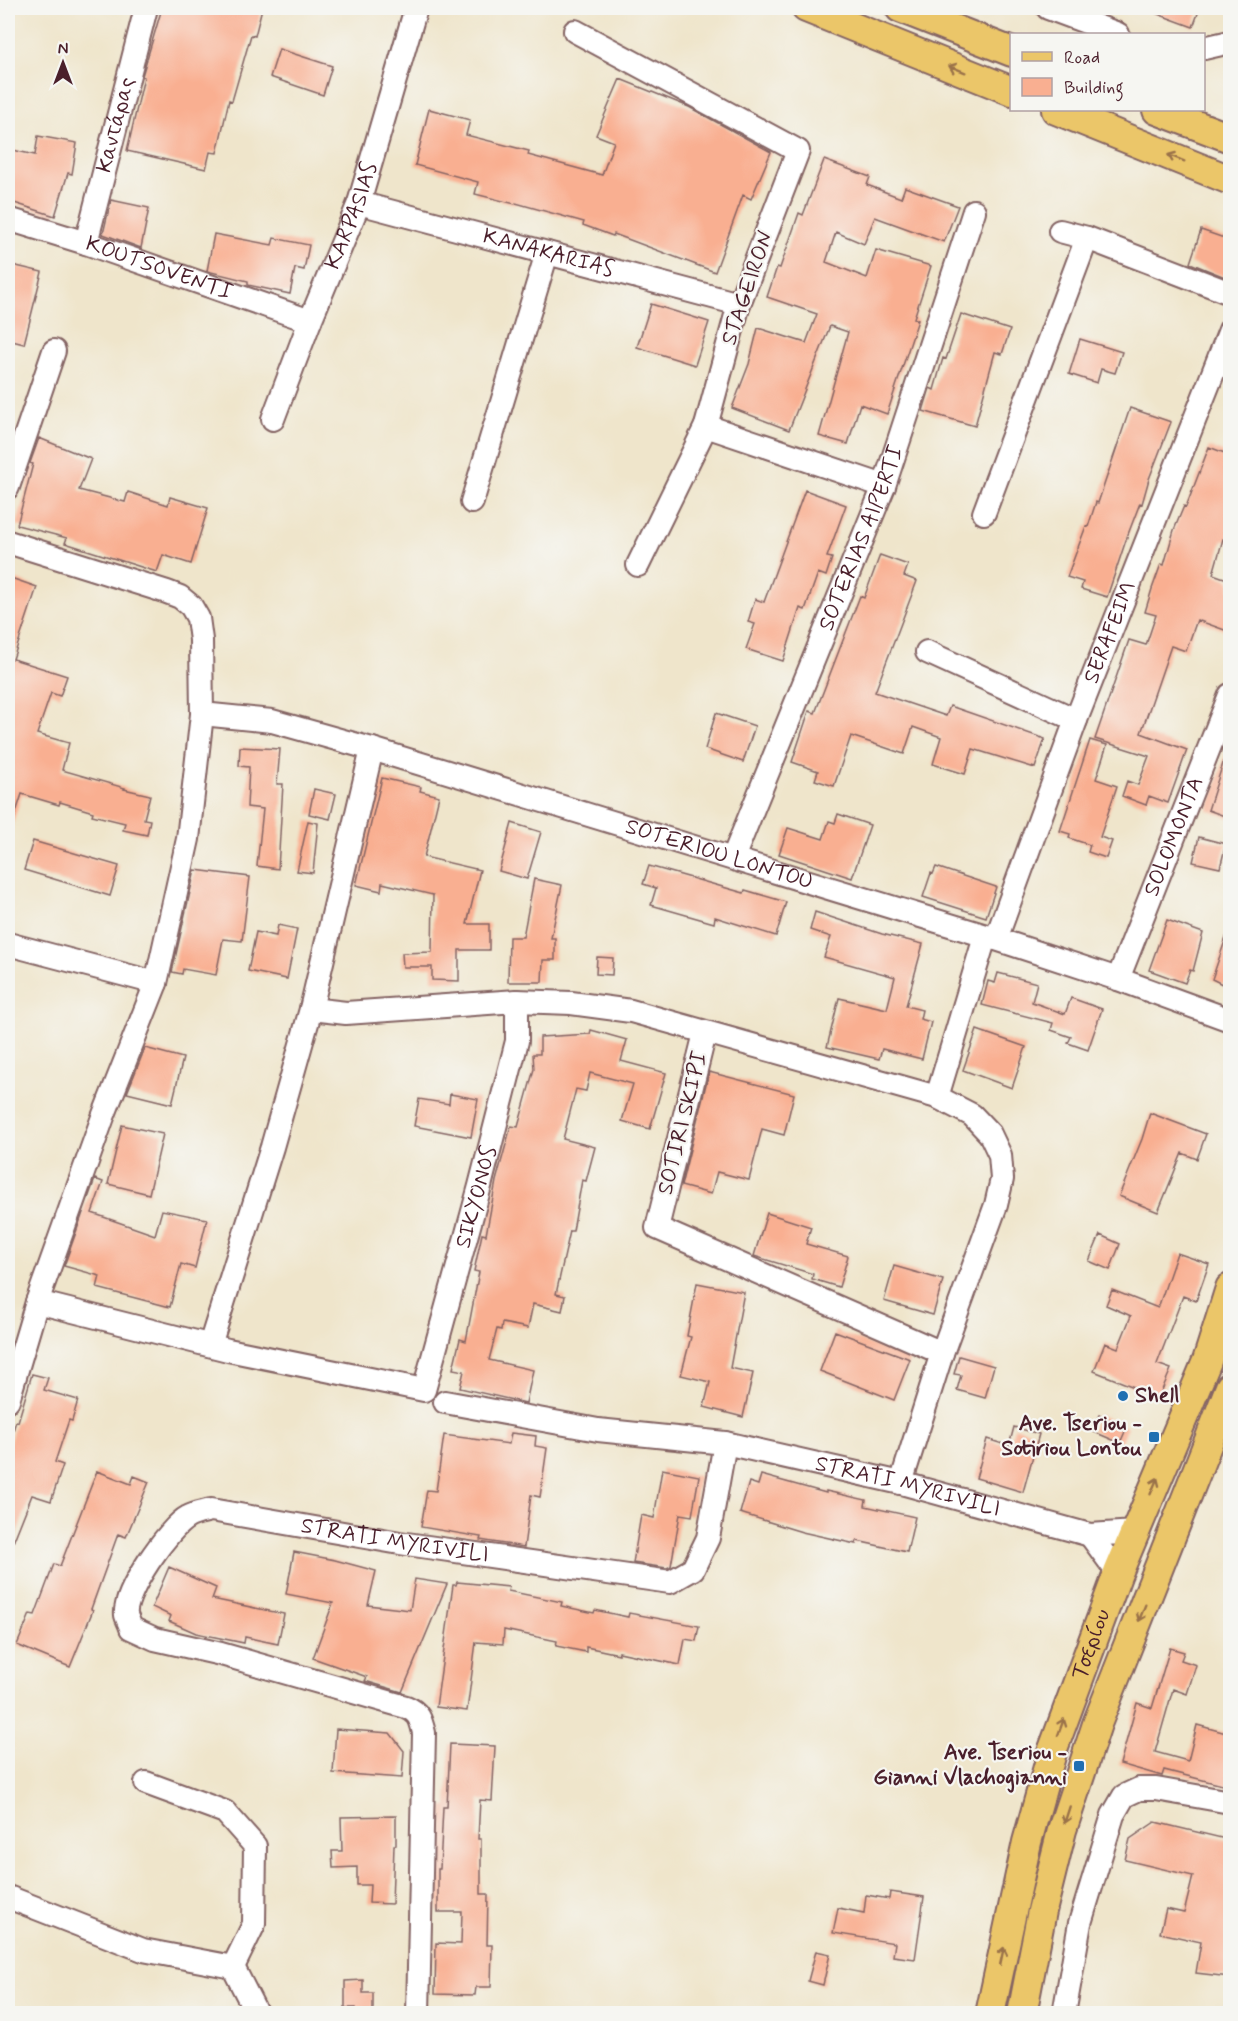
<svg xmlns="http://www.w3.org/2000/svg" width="1238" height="2021" font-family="Mynerve,sans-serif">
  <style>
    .building { fill: #f9af91 }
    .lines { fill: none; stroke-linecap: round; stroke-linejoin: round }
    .minor-casing { stroke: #846463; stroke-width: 26 }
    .major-casing { stroke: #846463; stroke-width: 32 }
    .minor { stroke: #fff; stroke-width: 22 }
    .major { stroke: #ebc669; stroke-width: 28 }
    .oneway { stroke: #9a724a }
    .poi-dot { fill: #1f6fb2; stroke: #f6f6f2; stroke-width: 2 }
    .labels { text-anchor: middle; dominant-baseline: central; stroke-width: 4.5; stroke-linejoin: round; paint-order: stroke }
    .street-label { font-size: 22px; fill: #4a1f2b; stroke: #f6f6f2 }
    .poi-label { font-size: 22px; font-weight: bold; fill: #4a1f2b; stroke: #f6f6f2; text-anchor: end }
  </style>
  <rect width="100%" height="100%" fill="#f6f6f2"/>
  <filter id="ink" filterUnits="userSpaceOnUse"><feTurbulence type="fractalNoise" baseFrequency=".0167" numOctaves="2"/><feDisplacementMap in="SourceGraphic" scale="12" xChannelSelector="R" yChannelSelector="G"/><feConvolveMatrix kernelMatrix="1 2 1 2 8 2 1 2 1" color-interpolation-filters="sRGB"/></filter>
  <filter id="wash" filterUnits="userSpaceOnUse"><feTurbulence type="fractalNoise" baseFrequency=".008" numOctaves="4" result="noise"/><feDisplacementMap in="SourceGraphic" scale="24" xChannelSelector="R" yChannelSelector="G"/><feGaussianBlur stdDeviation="1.35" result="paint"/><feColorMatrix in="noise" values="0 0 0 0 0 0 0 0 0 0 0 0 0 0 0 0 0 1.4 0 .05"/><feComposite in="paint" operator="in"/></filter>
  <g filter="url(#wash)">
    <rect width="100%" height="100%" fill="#efe5cb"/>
    <g id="blocks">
      <path class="building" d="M162,8h100l-7,28 -4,-1 -19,66 -3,-1 -12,53 -7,-1 -4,17 -79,-18 17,-74 -2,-1z
        M1144,8h56l-7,19 -49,-18z
        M279,49l53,17 -9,29 -53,-18z
        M620,79l69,28 82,45 -20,47 -8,-4 -28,77 -101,-38 -1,2 -30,-11 1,-3 -68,-19 -1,1 -40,-10 3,-12 -63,-17 14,-56 41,11 -4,15 63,16 -1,4 74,20 12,-33 -18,-7z
        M38,136l39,7 -5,31 -4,-1 -13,43 -47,-15v-52l27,6z
        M824,160l46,17 -3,8 34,13 4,-11 53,19 -14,36 -69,-25 -11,27 -28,-12 -10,30 41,16 9,-28 55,16 -17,52 4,2 -31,94 -27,-10 -12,40 -29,-8 29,-104 -18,-6 -41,104 -57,-22 17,-44 9,-36 48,15 11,-29 -50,-17 10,-30 3,1 19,-55 4,2z
        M111,200l38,8 -8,40 -38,-14z
        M1201,230l29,10v39l-40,-16z
        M214,234l58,11 2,-7 35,7 -5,25 -9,-2 -5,26 -42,-9v-4l-41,-10z
        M8,264l34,8 -18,72 -16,-4z
        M651,304l58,18 -14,43 -58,-18z
        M961,314l49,16 -8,24 -7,-2 -20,74 -52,-15 7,-23 4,2 9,-32 3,1z
        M1080,339l42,13 -7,21 -14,-4 -4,14 -28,-9z
        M1130,408l41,14 -22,57 -7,25 -2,-1 -13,34 -20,60 -26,-8 2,-7 -16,-5 19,-51 2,1 8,-25 2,1z
        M39,438l52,21 -12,31 46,12 3,-10 40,13 2,-8 38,11 -17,56 -28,-9 -6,17 -92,-29 2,-5 -50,-13 16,-61 -3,-1z
        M1209,447l21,8v87l-7,-3 -10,35 17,6v52l-33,-12 -11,31 -15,-5 -30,87 46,17 -19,53 -19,-7 -3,9 -24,-9 5,-15 11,4 11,-29 -54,-17 34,-99 17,5 10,-30 -11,-3 7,-23 9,-25 3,1 10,-35 10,-24 2,1z
        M805,490l41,15 -19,52 5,1 -6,18 -8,-3 -13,37 -5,-2 -17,53 -37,-12 9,-25 -7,-2 7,-23 9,3z
        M880,555l28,10 -4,11 13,5 -42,111 71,24 4,-10 95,33 -10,29 -62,-19 -8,25 -32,-10 8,-27 -28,-10 -9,27 -53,-18 -17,50 -19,-6 3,-9 -26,-9 17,-51 6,2 45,-117 4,2z
        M8,577l29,10 -24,72 54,17 -7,20 -9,-3 -14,41 32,9 -7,27 63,18 -1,1 26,6 -6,24 6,1 -3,15 -24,-5 2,-7 -33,-8 1,-3 -33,-10 -1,3 -37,-11 -11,34 -3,-1z
        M716,713l39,13 -12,36 -38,-13z
        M1090,740l17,5 -11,34 21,7 -17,51 12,4 -6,17 -18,-6 2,-7 -21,-7 1,-4 -10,-3z
        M240,747l40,2 -3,35h6l-5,85 -21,-3 6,-57 -16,-2 2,-40 -10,-1z
        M1227,751h3v67l-22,-8z
        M382,778l39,9 -1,4 19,5 -15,61 56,13 -13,54h22v26h-30v31l-27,-1v-13h-29l-1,-14 30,-1 1,-57 -51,-12 -1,8 -25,-6z
        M314,789l22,5 -6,25 -21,-5z
        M838,814l32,11 -18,53 -73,-24 9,-26 35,11 6,-18 6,2z
        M308,821l10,2 -5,50 -16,-2z
        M512,823l29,9 -14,47 -28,-8z
        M1199,837l27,7 -6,24 -27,-6z
        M33,841l86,25 -9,30 -86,-26z
        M649,866l95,27 1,-3 41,12 -10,34 -61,-19 -1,6 -63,-18 5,-17 -13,-4z
        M936,867l60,20 -10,30 -63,-20 8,-24 2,1z
        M195,870l55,7 -8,64 -19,-2 -7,36 -33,-6 -1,5 -10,-2z
        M534,879l28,6 -11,53h4v22h-12l-1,22h-34l1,-45h14z
        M815,912l67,22 41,10 -17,62 16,4 -2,9 11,3 -9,37 -40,-10 -3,10 -52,-12 12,-49 48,11 8,-32 -71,-20 7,-20 -21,-7z
        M1167,920l36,13 -10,38 -3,-1 -5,13 -36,-13z
        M278,925l19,4 -10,50 -39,-8 8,-39 20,4z
        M1228,932l2,1v55l-18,-9z
        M597,957l16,1 -1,17 -16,-1z
        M998,973l39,10 -5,19 33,12 6,-16 31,11 -14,41 -20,-7 3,-6 -20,-7 2,-7 -71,-18 6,-24 7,2z
        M591,1030l36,10 -6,21 45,12 -16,56 -28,-8 11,-37 -43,-11 -4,18 -10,-2 -13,50 32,8 -9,34 -4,-1 -9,51h-3l-14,63 9,2 -3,15 -29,-7 -5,24 -26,-5 -1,7 -4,-1 -8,31 44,10 -7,33 -66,-15 4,-17 -11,-2 7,-30 6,2 13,-69 -5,-1 8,-37 4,1 10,-54 15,-55 7,1 16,-58 -1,-15h7v-17l50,-3z
        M977,1030l49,17 -14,41 -49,-18z
        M145,1048l38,10 -11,46 -45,-11z
        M709,1072l85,22 -10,41 -22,-6 -13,51 -32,-8 -6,22 -30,-8z
        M450,1094l28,5 -7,38 -57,-11 5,-27 30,5z
        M1150,1113l56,21 -9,25 -15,-6 -24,59 -39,-16 23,-57z
        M122,1125l41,9 -14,60 -41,-10z
        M95,1179l8,3 -11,31 63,22 7,-25 45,9 -12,49 -14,-4 -11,43 -73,-19 3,-12 -36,-10z
        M767,1213l44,14 -5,17 42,12 -9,31 -27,-8 1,-5 -59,-18z
        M1100,1235l20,9 -10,26 -21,-9z
        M1177,1253l32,11 -13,37 -13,-5 -26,68 14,5 -12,28 -65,-26 11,-28 13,5 13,-32 -25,-11 6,-15 46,18z
        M894,1266l49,14 -10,35 -49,-14z
        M697,1283l47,9 -14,76 23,5 -10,44 -39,-10 6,-25 -29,-7 10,-38 -4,-1z
        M835,1331l75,28 -16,41 -74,-29z
        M959,1356l35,10 -9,32 -28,-8 4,-15 -7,-1z
        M32,1374l16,4 -4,12 34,10 -6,21 -3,-1 -14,42 8,3 -12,36 -19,-6 -24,60v-108l8,-26 2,1z
        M1099,1415l28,12 -7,16 -28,-12z
        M1014,1427l25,7 -16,58 -47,-14 11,-39 22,7z
        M511,1433l25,3 -1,10 12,2 -7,49 -9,-2 -7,52 -44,-7 1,-3 -60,-10 6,-37 9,1 8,-56 65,9z
        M662,1469l37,7 -7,40 -12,-2 -9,52 -4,2 -34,-5 8,-48 13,3z
        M97,1471l34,13 3,-8 15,6 -23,55 -8,-3 -27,75 2,1 -23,57 -53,-22 13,-31 5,1 19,-51 6,2z
        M761,1475l65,18v-2l40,9 -1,6 50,11 -8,35 -50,-11 -1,3 -54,-12 -62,-19 9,-31 9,3z
        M294,1552l41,8 41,11 -8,34 42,5 5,-31 32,5 -45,108 -37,-11 2,-4 -54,-19 20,-55 -47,-9z
        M169,1567l47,21 -4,11 72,15 -6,30 -33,-7 -1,6 -48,-10 -27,-12 2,-5 -19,-9z
        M457,1582l52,5 -1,4 54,11 -1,4 33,7 1,-3 33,7 1,-4 70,13 -3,15 -11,-2 -5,26 -61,-13v2l-33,-7v5l-30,-6 1,-5 -53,-11 -1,14 -27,-2 -9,69 -31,-4 17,-122h3z
        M1170,1648l14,4 -3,8 15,5 -9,29 -14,-5 -18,63 33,9 9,-36 33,9v53l-66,-17 -2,6 -42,-12 17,-61 15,5z
        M336,1729l54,4 14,18 -2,27 -69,-5z
        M450,1744l45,2 -3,55 -12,-1 -2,39h3v55h7l-1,51h5l-1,42h-15l-1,8 -40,-1 1,-51 25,1 1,-32h-24v-43h2l3,-62h4z
        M396,1816v29h-2l-2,59 -23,-1 1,-18h-13v-18l-24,1 -1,-17h10l-1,-34z
        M1155,1822l75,18v137l-34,-4 5,-31 -41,-9 6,-24 18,4 9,-37 -68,-16 5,-21z
        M890,1892l34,5 -9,62 -22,-3 2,-13 -62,-10 5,-25 26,5 2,-18 23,4z
        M816,1951l14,3 -7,31 -15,-4z
        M363,1980v13h10v20h-18v-5h-10v-27z"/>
    </g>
  </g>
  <g filter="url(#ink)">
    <use href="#blocks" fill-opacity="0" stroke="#846463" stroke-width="1.5"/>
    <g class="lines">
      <defs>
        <g id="minor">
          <path d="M1048,8l70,26"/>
          <path d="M575,31l223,120 -59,153 -33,122 -68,139"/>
          <path d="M1204,48l26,-6"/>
          <path id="s1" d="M359,203l380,101"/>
          <path id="s2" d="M8,219l78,24 224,78"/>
          <path d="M1060,231l27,7 143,55"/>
          <path id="s3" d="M86,243l60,-235"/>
          <path id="s4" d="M273,419l37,-98 49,-118 57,-195"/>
          <path d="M706,426l178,60"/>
          <path d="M8,487l46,-136"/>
          <path d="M472,502l75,-249"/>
          <path d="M984,513l103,-275"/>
          <path d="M8,542l159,50 13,5 11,9 7,12 3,22 1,74 -14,125 -32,144 -53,134 -66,185 -29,98"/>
          <path d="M927,652l149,68"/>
          <path id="s5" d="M202,714l70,7 100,28 624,190 122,40 112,41"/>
          <path id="s6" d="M733,858l151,-372 90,-275"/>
          <path id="s7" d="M996,939l80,-219 154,-390"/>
          <path d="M8,944l148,39"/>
          <path id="s8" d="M1118,979l112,-284"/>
          <path d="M311,1009l35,4 171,-12 54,2 60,8 306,86 35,18 18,19 10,21 2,24 -6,26 -54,148 -41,130"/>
          <path d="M705,1033l-48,195 285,125"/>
          <path d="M937,1097l48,-160"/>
          <path id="s9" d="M37,1302l191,48 196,40 56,-204 37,-145v-40"/>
          <path d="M210,1345l62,-198 39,-138 61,-260"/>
          <path id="s10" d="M445,1402l153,28 127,13 176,40 189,52 45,-3"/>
          <path d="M1090,1535l28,38"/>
          <path d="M146,1783l79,29 30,34 -1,78 -21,43"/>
          <path d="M8,1897l135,53 90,17 24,47"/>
          <path id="s11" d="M418,2014l6,-281c-3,-13 -5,-21 -18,-26l-185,-53 -66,-15 -24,-11c-1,-4 -4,-9 -5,-13 -3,-22 43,-88 62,-98 7,-4 16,-5 23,-7l189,33 270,39 23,-13 15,-31 17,-95"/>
          <path d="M1064,2014l16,-91 33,-108 11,-19 15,-7h17l74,13"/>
        </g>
        <g id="major">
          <path d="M806,8l206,83"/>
          <path d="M900,8l112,44"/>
          <path d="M1056,110l174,70"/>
          <path d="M1157,110l73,28"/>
          <path id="s12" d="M990,2014l37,-172 26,-93 65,-176 89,-212 23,-73"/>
          <path d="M1022,2014l20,-103 20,-81 35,-106 133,-337"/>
        </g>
      </defs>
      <use href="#minor" class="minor-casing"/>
      <use href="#major" class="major-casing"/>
      <use href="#minor" class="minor"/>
      <use href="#major" class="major"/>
    </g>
    <defs><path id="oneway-shaft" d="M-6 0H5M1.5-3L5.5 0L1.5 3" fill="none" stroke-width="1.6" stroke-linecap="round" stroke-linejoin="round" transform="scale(1.5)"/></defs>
    <g class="oneway">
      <use href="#oneway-shaft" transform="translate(957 69) rotate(-158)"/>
      <use href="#oneway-shaft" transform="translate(1176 158) rotate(-158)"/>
      <use href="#oneway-shaft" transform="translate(1154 1486) rotate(-67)"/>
      <use href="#oneway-shaft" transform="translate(1142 1613) rotate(112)"/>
      <use href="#oneway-shaft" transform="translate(1061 1727) rotate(-70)"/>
      <use href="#oneway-shaft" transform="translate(1067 1815) rotate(108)"/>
      <use href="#oneway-shaft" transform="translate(1002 1956) rotate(-78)"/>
    </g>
  </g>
  <g class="poi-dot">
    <circle cx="1123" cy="1396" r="6"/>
    <rect x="1148" y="1431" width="12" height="12" rx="3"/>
    <rect x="1073" y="1760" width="12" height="12" rx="3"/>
  </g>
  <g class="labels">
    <g class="street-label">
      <text stroke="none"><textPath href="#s3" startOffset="122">Καντάρας</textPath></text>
      <text stroke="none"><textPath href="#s4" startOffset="218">KARPASIAS</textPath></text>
      <text stroke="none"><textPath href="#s1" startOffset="196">KANAKARIAS</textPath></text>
      <text stroke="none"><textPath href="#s2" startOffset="159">KOUTSOVENTI</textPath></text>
      <text transform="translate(748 288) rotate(-71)">STAGEIRON</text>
      <text stroke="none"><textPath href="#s6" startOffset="345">SOTERIAS AIPERTI</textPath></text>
      <text stroke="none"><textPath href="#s7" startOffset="327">SERAFEIM</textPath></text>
      <text stroke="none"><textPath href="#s8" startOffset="153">SOLOMONTA</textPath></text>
      <text stroke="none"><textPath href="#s5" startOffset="537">SOTERIOU LONTOU</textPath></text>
      <text transform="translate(683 1123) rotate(-76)">SOTIRI SKIPI</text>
      <text stroke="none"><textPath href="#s9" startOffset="597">SIKYONOS</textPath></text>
      <text stroke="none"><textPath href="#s10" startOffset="471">STRATI MYRIVILI</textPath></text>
      <text stroke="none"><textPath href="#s11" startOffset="944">STRATI MYRIVILI</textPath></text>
      <text stroke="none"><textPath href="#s12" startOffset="384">Τσερίου</textPath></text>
    </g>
    <g class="poi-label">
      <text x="1135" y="1396" text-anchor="start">Shell</text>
      <text x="1142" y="1424">Ave. Tseriou -<tspan x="1142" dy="25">Sotiriou Lontou</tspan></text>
      <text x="1067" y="1753">Ave. Tseriou -<tspan x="1067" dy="25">Gianni Vlachogianni</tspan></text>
    </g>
  </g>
  <rect width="1238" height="2021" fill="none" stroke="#f6f6f2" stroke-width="30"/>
  <rect x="1010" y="33" width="195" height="78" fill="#f6f6f2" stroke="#b1a0a2" stroke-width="1.5"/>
  <rect x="1022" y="52" width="30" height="9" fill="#ebc669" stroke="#b1a0a2" stroke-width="1.5"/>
  <text x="1064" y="63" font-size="18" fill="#4a1f2b">Road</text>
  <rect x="1022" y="78" width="30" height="18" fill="#f9af91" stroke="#b1a0a2" stroke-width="1.5"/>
  <text x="1064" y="93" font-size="18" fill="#4a1f2b">Building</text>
  <g transform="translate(63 63)" stroke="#f6f6f2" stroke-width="4.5" paint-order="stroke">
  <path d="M0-4.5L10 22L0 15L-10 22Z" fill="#4a1f2b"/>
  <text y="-9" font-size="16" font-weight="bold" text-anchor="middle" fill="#4a1f2b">N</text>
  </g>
</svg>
